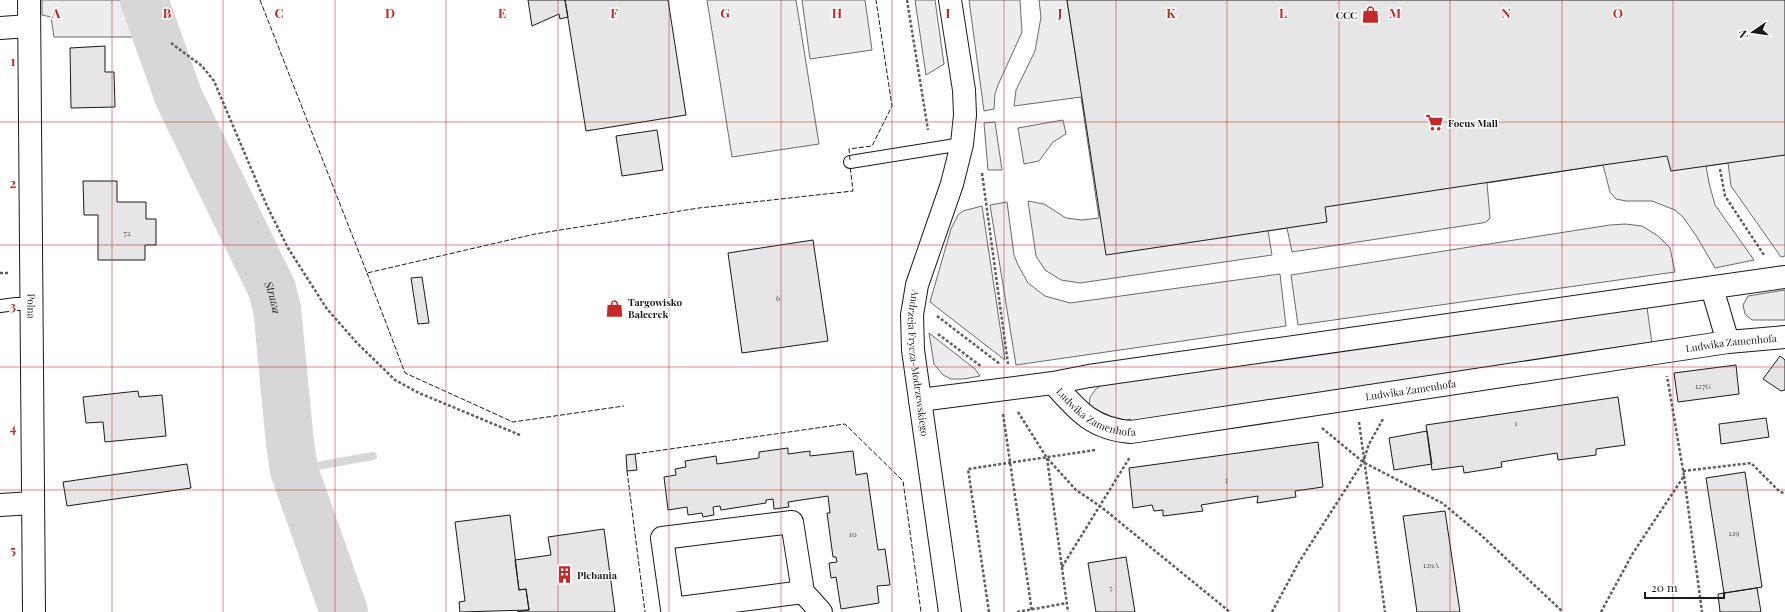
<svg xmlns="http://www.w3.org/2000/svg" width="1785" height="612" font-family="'Playfair Display',serif">
  <style>
    .built { fill: #ededed; stroke: #6a6a6a }
    .lines { fill: none; stroke-linecap: round; stroke-linejoin: round }
    .stream { stroke: #d7d7d7; stroke-width: 8 }
    .river { stroke: #d7d7d7; stroke-width: 48 }
    .building { fill: #e6e6e6; stroke: #1a1a1a }
    .lane-casing { stroke: #1a1a1a; stroke-width: 14 }
    .street-casing { stroke: #1a1a1a; stroke-width: 24 }
    .path { stroke: #5f5f5f; stroke-width: 2.5; stroke-dasharray: 3 2; stroke-linecap: butt }
    .lane { stroke: #fff; stroke-width: 12 }
    .street { stroke: #fff; stroke-width: 22 }
    .fence { stroke: #1a1a1a; stroke-width: 1; stroke-dasharray: 5 2; stroke-linecap: butt }
    .grid { fill: none; stroke: #c62828; stroke-width: 1; stroke-opacity: 0.55 }
    .labels { text-anchor: middle; dominant-baseline: central; stroke-width: 3; stroke-linejoin: round; paint-order: stroke }
    .number-label { font-size: 8px; fill: #4d4d4d }
    .poi-label { font-size: 10px; font-weight: bold; fill: #1a1a1a; stroke: #fff; text-anchor: start }
    .street-label { font-size: 10px; fill: #1a1a1a; stroke: #fff }
    .water-label { font-size: 11px; font-style: italic; fill: #1a1a1a; stroke: #fff }
    .grid-label { font-size: 13px; text-anchor: middle; font-weight: bold; fill: #c62828; stroke: #fff; stroke-width: 3; stroke-linejoin: round; paint-order: stroke }
  </style>
  <rect width="100%" height="100%" fill="#fff"/>
  <path class="built" d="M42,0h89l12,37h-89l-3,-20 -9,-2z
    M707,0h89l23,144 -87,13z
    M802,0h63l7,50 -62,9z
    M915,0h20l9,64 -18,11z
    M969,0h51l2,32 -24,53 -3,9 -1,15 -10,2z
    M1039,0h28l12,79 540,-79h166v256l-4,1 -50,-71 -3,-23 -22,3 3,17 6,22 39,55 -39,8 -18,-31 -14,-20 -8,-7 -23,-9h-26l-10,-2 -6,-7 -7,-27 -116,18 3,35 -4,4 -4,1 -190,29 -5,-24 -19,3 4,24 -192,28 -19,-3 -16,-10 -9,-14 -8,-55 16,3 22,14 16,2 17,-2 -18,-121 -67,9 2,-16 19,-39 6,-34z
    M1063,120l3,14 -13,8 -14,19 -15,3 -6,-36z
    M995,122l7,48h-14l-4,-47z
    M1007,202l7,53 4,10 10,18 17,13 25,7 210,-29 6,52 -270,39 -26,-160z
    M982,206l23,154 -75,-58 21,-73 7,-14 5,-4z
    M1625,224l17,2 16,10 12,12 5,24 -377,53 -7,-50 319,-50z
    M1785,290v30h-33l-7,-6 -2,-9 5,-9z
    M1647,307l5,37 -517,79 -5,-4 -13,5 -28,-17 1,-10 6,-8 7,-5z
    M929,333l46,36 5,7 -16,3h-13l-8,-4 -9,-11z"/>
  <g class="lines">
    <path class="stream" d="M294,470l79,-14"/>
    <path class="river" id="s1" d="M144,0l35,98 93,191 5,19 13,135 4,27 50,142"/>
  </g>
  <path class="building" d="M528,0h37l3,17 -8,2 -1,-5 -27,12z
    M565,0h103l18,115 -100,16z
    M1067,0h718v155l-114,16 -4,-15 -64,9 -278,42 2,15 -221,33z
    M105,46v26h9l1,35 -44,1 -1,-60z
    M657,130l6,40 -41,6 -6,-40z
    M83,181h34v21h29v17h10v26h-11v15h-47v-45h-14z
    M813,240l15,101 -86,12 -14,-100z
    M422,277l7,46 -11,1 -7,-46z
    M1780,356l5,4v30l-4,1 -18,-12z
    M1736,365l3,29 -61,8 -4,-29z
    M138,391l1,6 23,-2 4,41 -61,6 -2,-20 -17,1 -3,-26z
    M1618,397l7,48 -29,4v6l-38,5 -1,-7 -56,9 1,5 -38,6 -1,-7 -31,4 -6,-45z
    M1766,418l3,19 -48,7 -2,-20z
    M1427,431l5,33 -38,6 -5,-32z
    M1318,442l5,45 -28,4 1,6 -39,6 1,-7 -57,9 2,6 -40,5v-6l-9,1 -2,-6 -19,3 -4,-40z
    M788,448v6l22,-3v5l43,-5 3,24 11,-2 11,77 7,-1 5,36 -13,1 2,17 -38,6 -5,-32 -5,1 -2,-15 8,-1 -1,-5h-3l-6,-44h3l-2,-17 -40,6 1,5 -15,2 -1,-10 -7,1v3l-45,7 -1,-4 -7,1 1,8 -11,2 -1,-4 -14,2 -1,-8 -19,3 -4,-33 12,-2 -1,-6 11,-2 -1,-6 31,-5 1,8 42,-6v-6z
    M635,454l2,16 -10,1 -1,-16z
    M187,464l4,24 -124,18 -4,-24z
    M1745,472l17,115 -38,6 -18,-115z
    M1445,511l15,101h-43l-14,-96z
    M510,515l9,75 7,-1 3,21 -69,2 -1,-10 6,-1 -10,-79z
    M604,529l11,83h-98l12,-2 -3,-21 -7,1 -4,-30 36,-5 -3,-18z
    M1126,557l9,55h-39l-8,-49z
    M1757,588l4,24h-41l-2,-18z"/>
  <g class="lines">
    <defs>
      <path id="lane" d="M850,162l112,-18
        M0,306l16,-2h14"/>
      <g id="street">
        <path id="s2" d="M29,0l5,612"/>
        <path id="s3" d="M950,0l14,90 1,25 -3,29 -10,40 -35,101 -5,30 1,35 37,262"/>
        <path d="M0,28l29,-2"/>
        <path d="M1712,288l16,54"/>
        <path id="s4" d="M1053,383c24,27 39,46 78,49l597,-90 57,-5"/>
        <path d="M920,400l133,-17 36,-7 696,-99"/>
        <path d="M0,505l33,-2"/>
        <path d="M803,592l-131,17 -10,-71 130,-16 11,70 18,20"/>
      </g>
    </defs>
    <use href="#lane" class="lane-casing"/>
    <use href="#street" class="street-casing"/>
    <path class="path" d="M907,0l21,130
      M171,43l31,23 12,15 53,125 21,42 39,61 30,34 38,37 24,13 101,42
      M1720,169l5,27 39,59
      M982,173l26,191
      M0,273h8
      M937,316l63,48
      M938,334l44,33
      M1018,412l29,46 29,32 24,16 130,106
      M1003,414l29,198
      M1359,422l26,190
      M1322,428l41,34 79,41 39,32 82,77
      M1047,458l21,154
      M1683,471l68,-8 29,29 5,1
      M1684,476l18,136
      M1062,567l68,-110
      M989,612l-21,-143 127,-19
      M1017,612l50,-9
      M1272,612l27,-50 64,-100 6,-18 14,-25
      M1601,612l32,-59 51,-77 -17,-100"/>
    <use href="#lane" class="lane"/>
    <use href="#street" class="street"/>
    <path class="fence" d="M260,0l107,273 168,-39 164,-26 154,-17 -3,-25
      M850,160l-1,-11 23,-3 20,-40 -16,-106
      M367,273l38,100 108,49 111,-16
      M635,454l210,-30 58,57 18,131
      M627,471l18,141"/>
  </g>
  <path class="grid" d="M112,0v612M223,0v612M335,0v612M446,0v612M558,0v612M669,0v612M781,0v612M892,0v612M1004,0v612M1116,0v612M1227,0v612M1339,0v612M1450,0v612M1562,0v612M1673,0v612M0,122h1785M0,245h1785M0,367h1785M0,490h1785"/>
  <defs>
    <symbol id="shop-bare" viewBox="-9 -9 18 18"><path d="M-5-2.5h2.3a2.7 3.5 0 0 1 5.4 0H5L5.5 6h-11ZM-1.5-2.5h3a1.5 2.3 0 0 0-3 0Z" fill="#c62828" stroke="#fff" stroke-width="2.5" paint-order="stroke"/></symbol>
    <symbol id="supermarket-bare" viewBox="-9 -9 18 18"><path d="M-6-5.5h2.5l.6 2H6L4.5 2H-2.5L-4.4-4H-6ZM-1.5 3.2a1.3 1.3 0 1 0 .1 0ZM3 3.2a1.3 1.3 0 1 0 .1 0Z" fill="#c62828" stroke="#fff" stroke-width="2.5" paint-order="stroke"/></symbol>
    <symbol id="building-bare" viewBox="-9 -9 18 18"><path d="M-4-6H4V6H1V3H-1V6H-4ZM-2.5-4.3h1.7v1.8h-1.7ZM.8-4.3h1.7v1.8H.8ZM-2.5-1h1.7V.8h-1.7ZM.8-1h1.7V.8H.8Z" fill="#c62828" stroke="#fff" stroke-width="2.5" paint-order="stroke"/></symbol>
  </defs>
  <g fill-rule="evenodd">
    <use href="#shop-bare" x="1358" y="2" width="25" height="25"/>
    <use href="#supermarket-bare" x="1422" y="110" width="25" height="25"/>
    <use href="#shop-bare" x="602" y="296" width="25" height="25"/>
    <use href="#building-bare" x="552" y="562" width="25" height="25"/>
  </g>
  <g class="labels">
    <g class="number-label">
      <text x="127" y="232">72</text>
      <text x="778" y="297">6</text>
      <text x="1703" y="385">127G</text>
      <text x="1516" y="422">1</text>
      <text x="1226" y="478">3</text>
      <text x="1734" y="532">129</text>
      <text x="853" y="533">10</text>
      <text x="1431" y="564">129A</text>
      <text x="1111" y="587">5</text>
    </g>
    <g class="poi-label">
      <text x="1357" y="15" text-anchor="end">CCC</text>
      <text x="1448" y="123">Focus Mall</text>
      <text x="628" y="302">Targowisko<tspan x="628" dy="12">Balcerek</tspan></text>
      <text x="577" y="575">Plebania</text>
    </g>
    <g class="street-label">
      <text stroke="none"><textPath href="#s2" startOffset="306">Polna</textPath></text>
      <text stroke="none"><textPath href="#s4" startOffset="702">Ludwika Zamenhofa</textPath></text>
      <text stroke="none"><textPath href="#s3" startOffset="372">Andrzeja Frycza-Modrzewskiego</textPath></text>
      <text stroke="none"><textPath href="#s4" startOffset="378">Ludwika Zamenhofa</textPath></text>
      <text stroke="none"><textPath href="#s4" startOffset="54">Ludwika Zamenhofa</textPath></text>
    </g>
    <g class="water-label">
      <text stroke="none"><textPath href="#s1" startOffset="325">Strawa</textPath></text>
    </g>
  </g>
  <g class="grid-label">
    <text x="56" y="18">A</text>
    <text x="167" y="18">B</text>
    <text x="279" y="18">C</text>
    <text x="390" y="18">D</text>
    <text x="502" y="18">E</text>
    <text x="614" y="18">F</text>
    <text x="725" y="18">G</text>
    <text x="837" y="18">H</text>
    <text x="948" y="18">I</text>
    <text x="1060" y="18">J</text>
    <text x="1171" y="18">K</text>
    <text x="1283" y="18">L</text>
    <text x="1395" y="18">M</text>
    <text x="1506" y="18">N</text>
    <text x="1618" y="18">O</text>
    <text x="13" y="66">1</text>
    <text x="13" y="188">2</text>
    <text x="13" y="311">3</text>
    <text x="13" y="433">4</text>
    <text x="13" y="555">5</text>
  </g>
  <g transform="translate(1753 32) rotate(257)" stroke="#ffffff" stroke-width="3" paint-order="stroke">
  <path d="M0-3L7 15L0 10L-7 15Z" fill="#1a1a1a"/>
  <text y="-6" font-size="11" font-weight="bold" text-anchor="middle" fill="#1a1a1a">N</text>
  </g>
  <path d="M1645 592v6h79v-6" fill="none" stroke="#1a1a1a" stroke-width="2"/>
  <text x="1651" y="592" font-size="12" fill="#1a1a1a" stroke="#ffffff" stroke-width="3" paint-order="stroke">20 m</text>
</svg>
